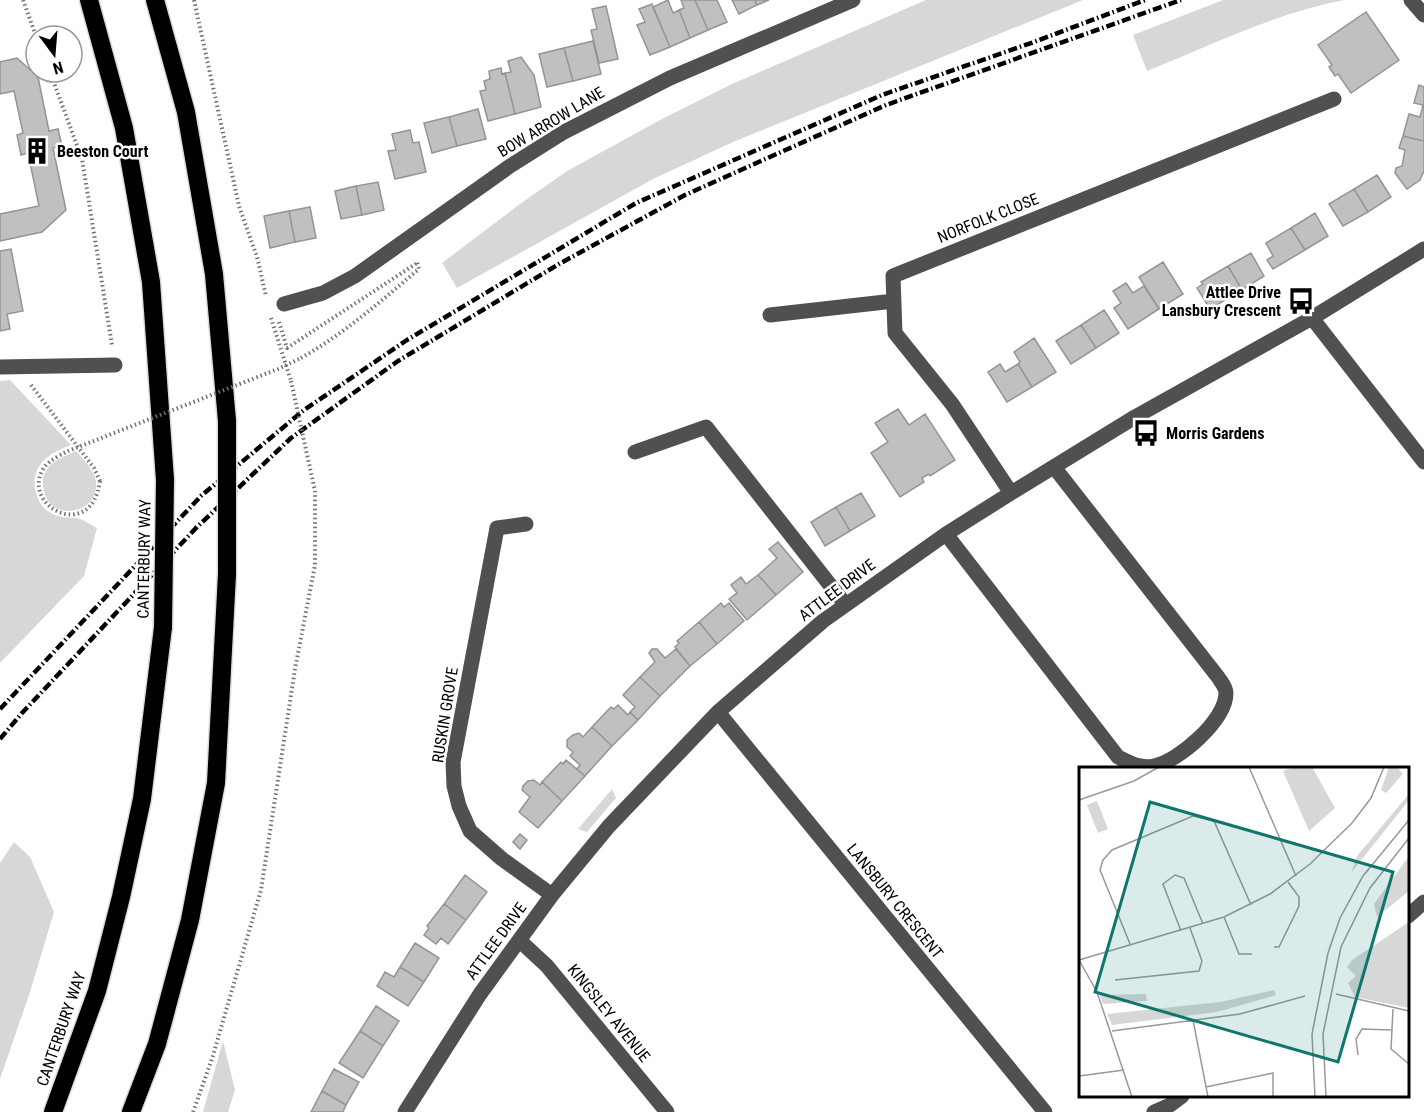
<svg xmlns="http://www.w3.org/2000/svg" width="1424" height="1112" font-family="'Roboto Condensed',sans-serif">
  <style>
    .green { fill: #d7d7d7 }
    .building { fill: #c0c0c0; stroke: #949494; stroke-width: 1.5 }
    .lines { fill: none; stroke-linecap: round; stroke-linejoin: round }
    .highway-casing { stroke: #dbdbdb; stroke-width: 21 }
    .path { stroke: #727272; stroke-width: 4; stroke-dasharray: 1.5 3; stroke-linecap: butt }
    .minor { stroke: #505050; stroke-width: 15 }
    .highway { stroke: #000; stroke-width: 18 }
    .rail { stroke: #000; stroke-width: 4.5; stroke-dasharray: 9 3 1.5 3; stroke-linecap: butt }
    .highway-bridge-casing { stroke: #dbdbdb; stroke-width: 21; stroke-linecap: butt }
    .path-bridge { stroke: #727272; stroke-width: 4; stroke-dasharray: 1.5 3; stroke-linecap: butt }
    .highway-bridge { stroke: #000; stroke-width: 18 }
    .labels { text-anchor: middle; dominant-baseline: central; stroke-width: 5; stroke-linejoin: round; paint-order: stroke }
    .street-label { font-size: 16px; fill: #000; stroke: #fff }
    .poi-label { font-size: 16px; font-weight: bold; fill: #000; stroke: #fff; text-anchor: start }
    .inset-road { fill: none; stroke: #999; stroke-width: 1.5 }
    .view { fill: #0f766e; fill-opacity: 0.15; stroke: #0f766e; stroke-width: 3 }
    .inset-edge { fill: none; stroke: #000; stroke-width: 3 }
  </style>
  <rect width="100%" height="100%" fill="#fff"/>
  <path class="green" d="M926,0h157l-350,142 -80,37 -196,109 -15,-25 78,-59 47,-33 95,-52 70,-35z
    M1223,0h121c-68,13 -133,45 -197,71l-14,-36z
    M10,380l61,65c-22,8 -42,21 -35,48 2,7 6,15 13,19 9,6 17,5 27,6 7,1 15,7 21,10l-13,48 -84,87v-282z
    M76,451c7,8 15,16 19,26 11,36 -50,51 -52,7 -1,-20 18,-26 33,-33z
    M612,789l4,9 -29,34 -9,-3z
    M14,842l16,15 24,55 -24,80 -30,87v-216z
    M223,1041l12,49 -7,22h-25z"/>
  <path class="building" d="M668,0l5,13 6,-3 11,28 -20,9 -17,-40z
    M681,0h14l13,30 -18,8 -11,-28 5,-2z
    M695,0h22l10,22 -19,8z
    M732,0h23l2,5 -18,9z
    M755,0h14l-12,5z
    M652,4l18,43 -20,8 -13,-30 8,-3 -6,-13z
    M606,6l12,53 -19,4 -8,-33 6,-1 -5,-20z
    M1366,12l33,48 -48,33 -13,-19 -3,2 -6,-9 3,-2 -14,-20z
    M593,41l8,33 -28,7 -9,-33z
    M564,48l9,33 -26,6 -8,-33z
    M521,57l13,18 7,32 -26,7 -10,-41 6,-1 -3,-11z
    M17,58l21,19 11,54 9,-2 4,17 -9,2 13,62 -24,22 -42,9v-27l39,-8 -11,-53 -7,2 -4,-20 6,-2 -9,-42 -14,3v-32z
    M501,68l1,6 3,-1 10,41 -27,7 -8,-30 6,-1 -2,-9 6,-2 -1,-8z
    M1419,85l5,2v54l-21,-5 6,-22 11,3 3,-12 -9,-2z
    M478,109l8,30 -29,7 -8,-29z
    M449,117l8,29 -25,7 -8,-30z
    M410,130l3,13 6,-1 7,30 -31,7 -7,-28 8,-1 -4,-16z
    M1403,136l21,5v30l-4,9 -13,9 -12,-16 1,-5 6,-2 3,-16 -6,-2z
    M1377,175l14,22 -23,15 -14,-23z
    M378,182l6,28 -22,5 -6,-29z
    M356,186l6,29 -21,4 -6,-28z
    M1354,189l14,23 -25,14 -14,-22z
    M310,207l6,31 -21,4 -6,-31z
    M289,211l6,31 -25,6 -6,-32z
    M1315,213l13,23 -23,14 -14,-22z
    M1291,228l14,22 -32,19 -6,-9 6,-4 -7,-13z
    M11,249l12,62 -16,3 3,15 -10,2v-80z
    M1251,253l13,23 -22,14 -14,-24z
    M1163,262l20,32 -24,15 -20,-32z
    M1228,266l14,24 -32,19 -13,-21 6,-4 -2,-2z
    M1126,283l7,10 11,-7 15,23 -31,20 -14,-21 7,-5 -8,-12z
    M1104,310l15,23 -23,15 -15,-23z
    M1081,325l15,23 -25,16 -15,-23z
    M1034,338l22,34 -24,15 -14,-23 2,-2 -6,-10z
    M1000,364l5,8 13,-8 14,23 -25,15 -19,-30z
    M898,409l11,16 16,-11 30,46 -25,16 -1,-2 -7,4 2,4 -24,15 -29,-44 17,-11 -13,-19z
    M861,493l14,23 -25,15 -14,-24z
    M836,507l14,24 -25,15 -14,-24z
    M778,542l25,30 -27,23 -18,-20 19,-17 -8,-9z
    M758,575l18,20 -29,25 -18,-21 8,-6 -6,-8 10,-8 5,7z
    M721,603l3,4 5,-4 15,18 -27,23 -18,-22z
    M699,622l18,22 -27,22 -15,-19 4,-4 -2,-2z
    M652,649h5l8,9 11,-9 14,17 -30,30 -20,-19 15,-15 -6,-9z
    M640,677l20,19 -22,24 -8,-8 5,-5 -12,-12z
    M618,705l10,10 2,-3 8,8 -26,26 -20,-19 19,-20 3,2z
    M592,727l20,19 -27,30 -8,-7 3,-4 -10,-9 3,-4 -6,-5v-7l6,-5 6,-2 4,4z
    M566,760l19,16 -23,25 -20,-19 19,-20 2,2z
    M534,780l6,5 2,-3 20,19 -24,27 -19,-16 11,-15 -8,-7 1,-4 5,-5z
    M520,834l7,6 -7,9 -7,-7z
    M465,875l22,17 -21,28 -22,-16z
    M444,904l22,16 -18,24 -7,-6 -5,6 -12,-9 5,-7 -2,-2z
    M415,943l24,15 -15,24 -24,-15z
    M400,967l24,15 -16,24 -31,-20 8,-14 9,5z
    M376,1006l23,15 -16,25 -23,-15z
    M360,1031l23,15 -20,32 -24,-15z
    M334,1069l25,13 -13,23 -24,-14z
    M322,1091l24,14 -3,7h-32z"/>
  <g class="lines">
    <defs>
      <path id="highway" d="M89,0l35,128 27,154 14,198
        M155,0l31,112 28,162 13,147
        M53,1112l44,-121 24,-94 21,-98 21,-172
        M131,1112l26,-68 33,-124 26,-137 11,-209"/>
    </defs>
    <use href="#highway" class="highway-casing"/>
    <path class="path" d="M23,0l13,36
      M194,0l45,206 18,51 9,39
      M50,72l32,87 30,186
      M271,318l20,63
      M279,322l8,26 130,-85
      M301,358c44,-25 80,-57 118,-89l-2,-7
      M31,385l63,83 6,13
      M193,1112l19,-53 49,-169 34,-221 20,-104v-74"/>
    <path class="minor" d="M1411,0l13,15
      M284,304l39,-11 32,-17 155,-110 54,-34 106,-54 183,-78
      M770,315l124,-14
      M1312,318l112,144
      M0,367l115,-2
      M635,452l71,-25 139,177
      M1011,493l-59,-89 -57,-71 -2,-57 441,-177
      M526,524l-29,4 -44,234 1,24 5,20 11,25 32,28 50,36
      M946,534l172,223c12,6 22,12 36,9 25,-5 72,-46 72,-73 0,-6 -5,-11 -8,-16l-164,-210
      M718,712l327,400
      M1408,916l16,-14
      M519,940l28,26 120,146
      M405,1112l75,-118 72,-99 57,-69 109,-114 105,-91 123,-87 65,-41 124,-76 177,-99 112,-69
      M1154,1112l16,-7 12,-9"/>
    <use href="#highway" class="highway"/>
    <path class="rail" d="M0,709l201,-213 103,-86 103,-70 229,-137 246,-108 152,-53 111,-42
      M0,739l22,-26 174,-185 95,-90 107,-77 161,-97 126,-69 201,-90 295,-105"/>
    <defs>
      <path id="highway-bridge" d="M227,421v153
        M163,627l2,-147"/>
    </defs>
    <use href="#highway-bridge" class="highway-bridge-casing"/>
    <path class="path-bridge" d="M291,381l24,110
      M100,481c-8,61 -77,27 -58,-10 5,-10 17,-15 26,-20l210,-82 23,-11"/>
    <use href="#highway-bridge" class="highway-bridge"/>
  </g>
  <defs>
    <symbol id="building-bare" viewBox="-9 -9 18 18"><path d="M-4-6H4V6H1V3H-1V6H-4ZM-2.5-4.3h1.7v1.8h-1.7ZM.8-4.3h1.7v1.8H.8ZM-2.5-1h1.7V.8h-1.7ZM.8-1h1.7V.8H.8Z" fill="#000" stroke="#fff" stroke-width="2.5" paint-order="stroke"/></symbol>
    <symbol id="bus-bare" viewBox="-9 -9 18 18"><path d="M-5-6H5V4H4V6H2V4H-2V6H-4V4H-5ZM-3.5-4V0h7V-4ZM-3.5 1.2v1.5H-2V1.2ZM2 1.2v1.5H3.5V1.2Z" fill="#000" stroke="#fff" stroke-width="2.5" paint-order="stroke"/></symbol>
  </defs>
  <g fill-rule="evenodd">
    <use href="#building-bare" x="18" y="132" width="38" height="38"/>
    <use href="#bus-bare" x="1282" y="282" width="38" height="38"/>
    <use href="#bus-bare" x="1127" y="414" width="38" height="38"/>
  </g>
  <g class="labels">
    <g class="street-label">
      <text transform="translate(551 122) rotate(-31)">BOW ARROW LANE</text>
      <text transform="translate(988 218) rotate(-22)">NORFOLK CLOSE</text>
      <text transform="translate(144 559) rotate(-89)">CANTERBURY WAY</text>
      <text transform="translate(837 590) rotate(-37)">ATTLEE DRIVE</text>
      <text transform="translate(445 715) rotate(-81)">RUSKIN GROVE</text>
      <text transform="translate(895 901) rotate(51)">LANSBURY CRESCENT</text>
      <text transform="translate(496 941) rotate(-54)">ATTLEE DRIVE</text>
      <text transform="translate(609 1013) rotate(51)">KINGSLEY AVENUE</text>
      <text transform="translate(61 1029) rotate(-71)">CANTERBURY WAY</text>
    </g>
    <g class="poi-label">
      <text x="57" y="151">Beeston Court</text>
      <text x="1281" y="292" text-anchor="end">Attlee Drive<tspan x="1281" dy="18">Lansbury Crescent</tspan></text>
      <text x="1166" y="433">Morris Gardens</text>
    </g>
  </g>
  <g transform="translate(1079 767)">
    <rect width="330" height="330" fill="#fff"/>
    <path d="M215,0h18l23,41 -26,23 -26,-60zM310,0h8l6,7 -17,19 -5,-3zM330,27v6l-58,73 6,-17zM18,34l11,28 -10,4 -11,-28zM330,89v35l-32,26 -3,-13zM330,155v86l-54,-11 -7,-14 8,-7 -9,-9 5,-7zM195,223l2,5 -59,17 -105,13 -5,-11 113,-12zM67,227l1,7 -44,3 -3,-9z" fill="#d7d7d7"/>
    <path class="inset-road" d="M170,0l47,109M0,33l55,-19 25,-14M145,150l15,37h13M102,164l-18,-47 12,-9 9,3 19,46M51,177l-30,-74 3,-10 9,-10 81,-34 21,5 37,84M195,180h5l20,-41v-9l-11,-15M0,193l145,-43 46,-23 40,-30 42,-41 19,-25 13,-31M0,193l18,32 35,105M36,213l84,-9 3,-10 -12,-33M257,227l73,17M314,242l-2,40 18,15M114,253l15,77M33,264l128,-17 65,-18M279,288l-2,-16 6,-10 29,1M0,309l45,-6M127,320l67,-14v24M236,330l-3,-63 16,-81 12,-35 23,-42 46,-56M247,330l-3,-63 18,-87 29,-59 39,-50"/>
    <path class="view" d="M71,35l243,70 -55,190 -243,-70z"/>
    <rect width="330" height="330" class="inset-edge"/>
  </g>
  <g transform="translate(54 54) rotate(164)"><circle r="28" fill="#ffffff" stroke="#999999" stroke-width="1.5"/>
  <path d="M0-4.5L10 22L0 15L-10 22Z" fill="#000000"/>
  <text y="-9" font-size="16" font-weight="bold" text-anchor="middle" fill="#000000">N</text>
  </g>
</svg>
